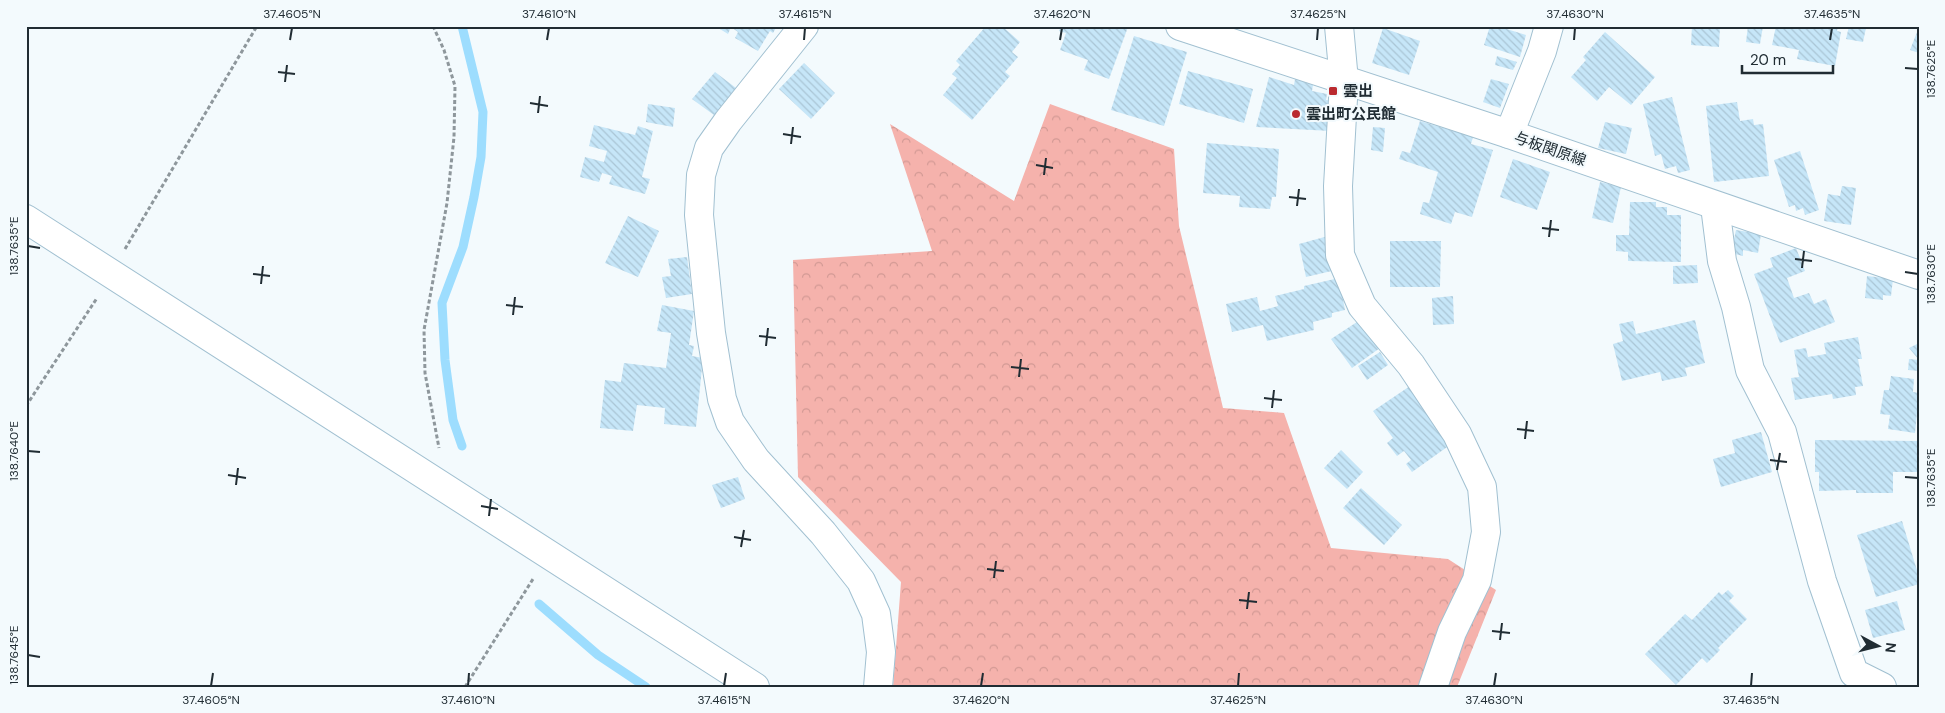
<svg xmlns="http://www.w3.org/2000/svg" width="1945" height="713" font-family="'DM Sans','Noto Sans JP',sans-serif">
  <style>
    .forest { fill: url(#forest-crowns) }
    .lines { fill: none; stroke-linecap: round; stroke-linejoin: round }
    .stream { stroke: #9dddfe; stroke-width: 9 }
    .building { fill: url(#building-back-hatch) }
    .minor-casing { stroke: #a1c0d1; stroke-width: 30 }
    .major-casing { stroke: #a1c0d1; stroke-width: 30 }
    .path { stroke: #8e979c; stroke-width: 3; stroke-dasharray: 4 2.5; stroke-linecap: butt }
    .minor { stroke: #fff; stroke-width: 28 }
    .major { stroke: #fff; stroke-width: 28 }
    .ticks { fill: none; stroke: #202c33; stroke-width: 2 }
    .poi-dot { fill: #ba2a2f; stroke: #f3fafd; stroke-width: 2 }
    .labels { text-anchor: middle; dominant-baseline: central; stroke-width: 4; stroke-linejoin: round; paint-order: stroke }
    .poi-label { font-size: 15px; font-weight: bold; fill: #202c33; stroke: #f3fafd; text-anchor: start }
    .street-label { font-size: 15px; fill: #202c33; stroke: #f3fafd }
    .neatline { fill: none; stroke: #202c33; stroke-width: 2 }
    .ticks-label { font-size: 12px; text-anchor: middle; fill: #202c33 }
  </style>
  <defs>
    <pattern id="forest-crowns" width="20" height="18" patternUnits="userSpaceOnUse" patternTransform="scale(1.25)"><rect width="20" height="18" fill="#f5b2ac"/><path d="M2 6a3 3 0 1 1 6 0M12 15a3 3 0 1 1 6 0" fill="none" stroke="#d29994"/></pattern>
    <pattern id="building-back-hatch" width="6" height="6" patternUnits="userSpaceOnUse" patternTransform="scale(1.25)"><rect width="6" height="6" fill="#c6e6f8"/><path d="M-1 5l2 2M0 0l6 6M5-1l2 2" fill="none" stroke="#aac5d5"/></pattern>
  </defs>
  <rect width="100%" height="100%" fill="#f3fafd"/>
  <path class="forest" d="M1050,104l124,45 5,77 44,182 61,5 47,135 117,11 48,31 -39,97h-564l8,-105 -103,-105 -5,-217 139,-9 -42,-127 124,77z"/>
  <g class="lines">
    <path class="stream" d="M462,446l-9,-26 -8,-60 -3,-57 21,-56 11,-50 7,-40 2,-45 -21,-86
      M539,604l59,51 48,32"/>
  </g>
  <path class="building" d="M715,26h62l-4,7 -3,-2 -12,20 -23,-13 3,-6 -7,-5 -3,7z
    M986,26h16l18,16 -8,10 6,5 -13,15 5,4 -38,44 -29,-25 14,-17 -5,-4 8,-9 -4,-4z
    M1061,26l67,1 -19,52 -25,-9 4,-10 -28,-10 6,-17 -7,-2z
    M1490,26h7l29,9 -6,22 -36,-12z
    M1692,26l28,1 -1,20 -28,-2z
    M1748,26h15l-3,18 -14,-2z
    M1776,26h62l-1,5 4,1 -6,34 -38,-7 2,-9 -27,-5z
    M1849,26l17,2 -3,14 -17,-3z
    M1919,27v26l-9,-3z
    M1383,28l37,13 -11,34 -37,-12z
    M1605,32l50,45 -24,28 -22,-18 -12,14 -26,-24 15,-17 -3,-3z
    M1134,36l53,16 -23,74 -53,-16z
    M1497,56l20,6 -4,8 -18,-5z
    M804,63l31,30 -24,26 -32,-30z
    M1188,71l65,18 -9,34 -65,-19z
    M715,72l21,16 -22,27 -22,-16z
    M1269,77l25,8 1,-6 18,6 -1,6 15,3 -1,6 8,1 -3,30 -75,-4z
    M1491,79l18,5 -9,24 -17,-6z
    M1672,97l18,73 -12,3 -2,-7 -11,3 -4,-15 -6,2 -12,-52z
    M1737,102l3,19 13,-2 1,6 9,-1 6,52 -55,6 -8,-76z
    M648,104l27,4 -2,19 -27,-5z
    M1420,121l53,16 -2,7 22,6 -21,67 -17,-5 -4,12 -31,-10 3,-12 6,1 9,-31 -39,-13 3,-8 8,2z
    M1605,122l27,6 -6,26 -28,-6z
    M594,125l41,10 3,-9 15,5 -11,46 8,2 -5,15 -36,-10 3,-8 -10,-3 -3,9 -19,-5 5,-20 19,5 3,-11 -18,-5z
    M1373,127l12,1 -2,24 -12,-2z
    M1207,143l72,6 -3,48h-4l-2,12 -31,-2 1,-11 -37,-3z
    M1800,151l19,59 -14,5 -2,-7 -7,3 -1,-6 -6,2 -15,-47z
    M1513,159l37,13 -13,38 -37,-13z
    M1600,182l21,5 -8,36 -21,-5z
    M1842,186l14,2 -5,37 -27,-4 4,-27 12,2z
    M1630,202h26v5h11v8h14v47l-53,-1v-9l-12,-1v-16h13z
    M628,216l31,15 -21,46 -33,-14z
    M1736,230l25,4 -3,19 -15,-3v6l-12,-3z
    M1328,236l8,34 -30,7 -7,-33z
    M1390,241h51l-1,46h-50z
    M1796,248l9,23 -18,7 7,20 15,-5 5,11 12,-5 9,23 -55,21 -26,-69 19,-7 -3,-9z
    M687,257l5,37 -26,4 -4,-21 9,-1 -3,-17z
    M1697,265l1,18 -25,1v-18z
    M1867,276l26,3 -2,17 -8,-1v5l-18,-2z
    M1339,278l6,32 -13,3v4l-19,5 1,8 -47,11 -4,-16 -31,7 -6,-28 31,-7 3,14 18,-5 -3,-10 29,-7v-3z
    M1453,296l1,28 -21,1 -1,-27z
    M662,305l32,6 -5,34 5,1 -2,10 11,2 -7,69 -32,-3 1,-16 -28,-3 -4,26 -33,-3 5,-48 16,2 3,-19 42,5 5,-35 -14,-2z
    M1360,320l20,28 -28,20 -21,-29z
    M1695,320l10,43 -20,5 2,8 -25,5 -2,-9 -38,9 -9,-37 10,-3 -4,-17 14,-3 3,13z
    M1858,337l4,22h-4l5,27 -8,1 1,8 -23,4 -1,-5 -37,6 -4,-22 8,-1 -5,-27 12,-2 2,9 18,-3 -2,-11z
    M1919,343v28l-11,-1 1,-11 10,1 -10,-12z
    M1380,352l8,13 -21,15 -9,-14z
    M1891,376l23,3 -1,13 6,1 -4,40 -27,-4 2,-14 -10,-1 4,-24h5z
    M1410,386l40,59 -38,27 -6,-8 5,-4 -7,-9 -7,5 -10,-13 6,-5 -20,-27z
    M1761,432l11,40 -51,15 -8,-28 22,-6 -3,-13z
    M1815,440l104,1v31h-26v21h-37v-3l-37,1v-19h-4z
    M1341,450l22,22 -16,17 -23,-21z
    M738,477l7,22 -24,9 -9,-23z
    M1361,488l41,37 -18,20 -41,-37z
    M1902,521l17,56v7l-43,13 -19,-62z
    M1728,590l6,6 -5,5 18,18 -29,29 2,2 -13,13 -5,-5 -26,27 -31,-31 40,-40 7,6 27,-28 3,3z
    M1897,601l8,29 -32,8 -8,-28z"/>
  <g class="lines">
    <defs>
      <path id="minor" d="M804,26l-76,95 -19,27 -8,27 -2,40 12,118 11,66 8,23 26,38 67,73 38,48 15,33 5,38 -3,35
        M1339,26l5,55 -6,105 2,69 22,51 49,59 46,69 25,53 4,45 -9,48 -25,52 -19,55
        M1509,134l33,-83 7,-25
        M1715,206l7,55 14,46 14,63 32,62 40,149 32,92 28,14
        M26,219l729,468"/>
      <path id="major" d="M1180,26l329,108 410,141"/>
    </defs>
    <use href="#minor" class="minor-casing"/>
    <use href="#major" class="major-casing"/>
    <path class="path" d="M433,26l11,24 11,36 -1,51 -7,66 -23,127 1,43 14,75
      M125,249l132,-223
      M26,406l71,-108
      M465,687l68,-108"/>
    <use href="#minor" class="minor"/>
    <use href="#major" class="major"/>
  </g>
  <path class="ticks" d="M290,40l2,-12M547,40l2,-12M804,40l1,-12M1060,40l2,-12M1317,40l1,-12M1574,40l1,-12M1830,40l2,-12M1905,68l13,1M278,72l17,2M285,82l2,-17M530,103l18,3M538,113l2,-17M783,134l18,3M791,144l2,-17M1036,165l17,3M1044,175l2,-17M1289,197l17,2M1297,206l2,-17M1542,228l17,2M1549,237l2,-17M28,246l12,2M1795,259l17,2M1802,268l2,-17M1905,272l13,2M253,274l17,2M261,284l2,-18M506,305l17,2M513,315l2,-18M759,336l17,2M766,346l2,-18M1011,367l18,2M1019,377l2,-18M1264,398l18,2M1272,408l2,-18M1517,429l17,2M1525,439l2,-18M28,451l12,1M1770,460l17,2M1777,470l3,-17M228,475l18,3M1905,477l13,1M236,485l2,-17M481,506l17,3M489,516l2,-17M734,537l17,3M741,547l3,-17M987,569l17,2M994,578l2,-17M1239,600l18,2M1247,609l2,-17M1492,631l18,2M1500,640l2,-17M28,655l12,2M211,686l2,-13M468,686l1,-13M724,686l2,-13M981,686l2,-13M1238,686l1,-13M1494,686l2,-13M1751,686l1,-13"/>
  <g class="poi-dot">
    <rect x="1328" y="86" width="10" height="10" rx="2.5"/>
    <circle cx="1296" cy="114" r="5"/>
  </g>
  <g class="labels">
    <g class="poi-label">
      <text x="1343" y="91">雲出</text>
      <text x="1306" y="114">雲出町公民館</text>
    </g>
    <g class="street-label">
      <text transform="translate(1550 149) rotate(19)">与板関原線</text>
    </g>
  </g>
  <rect width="1945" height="713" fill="none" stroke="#f3fafd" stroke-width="55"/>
  <g transform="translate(1878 646) rotate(97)" stroke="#f3fafd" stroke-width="4" paint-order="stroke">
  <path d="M0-4L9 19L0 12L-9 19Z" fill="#202c33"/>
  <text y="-8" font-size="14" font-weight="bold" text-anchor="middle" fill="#202c33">N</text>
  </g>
  <path d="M1742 65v8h91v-8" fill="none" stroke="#202c33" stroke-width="2.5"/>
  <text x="1750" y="65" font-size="15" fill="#202c33" stroke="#f3fafd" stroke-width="4" paint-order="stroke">20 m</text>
  <rect x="28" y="28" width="1890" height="658" class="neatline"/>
  <g class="ticks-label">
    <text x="292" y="18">37.4605°N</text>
    <text x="549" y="18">37.4610°N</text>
    <text x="805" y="18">37.4615°N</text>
    <text x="1062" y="18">37.4620°N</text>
    <text x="1318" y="18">37.4625°N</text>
    <text x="1575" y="18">37.4630°N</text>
    <text x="1832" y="18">37.4635°N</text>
    <text transform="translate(1931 69) rotate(-90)" y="4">138.7625°E</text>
    <text transform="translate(14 246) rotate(-90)" y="4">138.7635°E</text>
    <text transform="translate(1931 274) rotate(-90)" y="4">138.7630°E</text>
    <text transform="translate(14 451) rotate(-90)" y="4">138.7640°E</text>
    <text transform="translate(1931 478) rotate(-90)" y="4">138.7635°E</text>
    <text transform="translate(14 655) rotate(-90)" y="4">138.7645°E</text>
    <text x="211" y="704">37.4605°N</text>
    <text x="468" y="704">37.4610°N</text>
    <text x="724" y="704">37.4615°N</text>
    <text x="981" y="704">37.4620°N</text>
    <text x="1238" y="704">37.4625°N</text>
    <text x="1494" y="704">37.4630°N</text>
    <text x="1751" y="704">37.4635°N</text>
  </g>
</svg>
